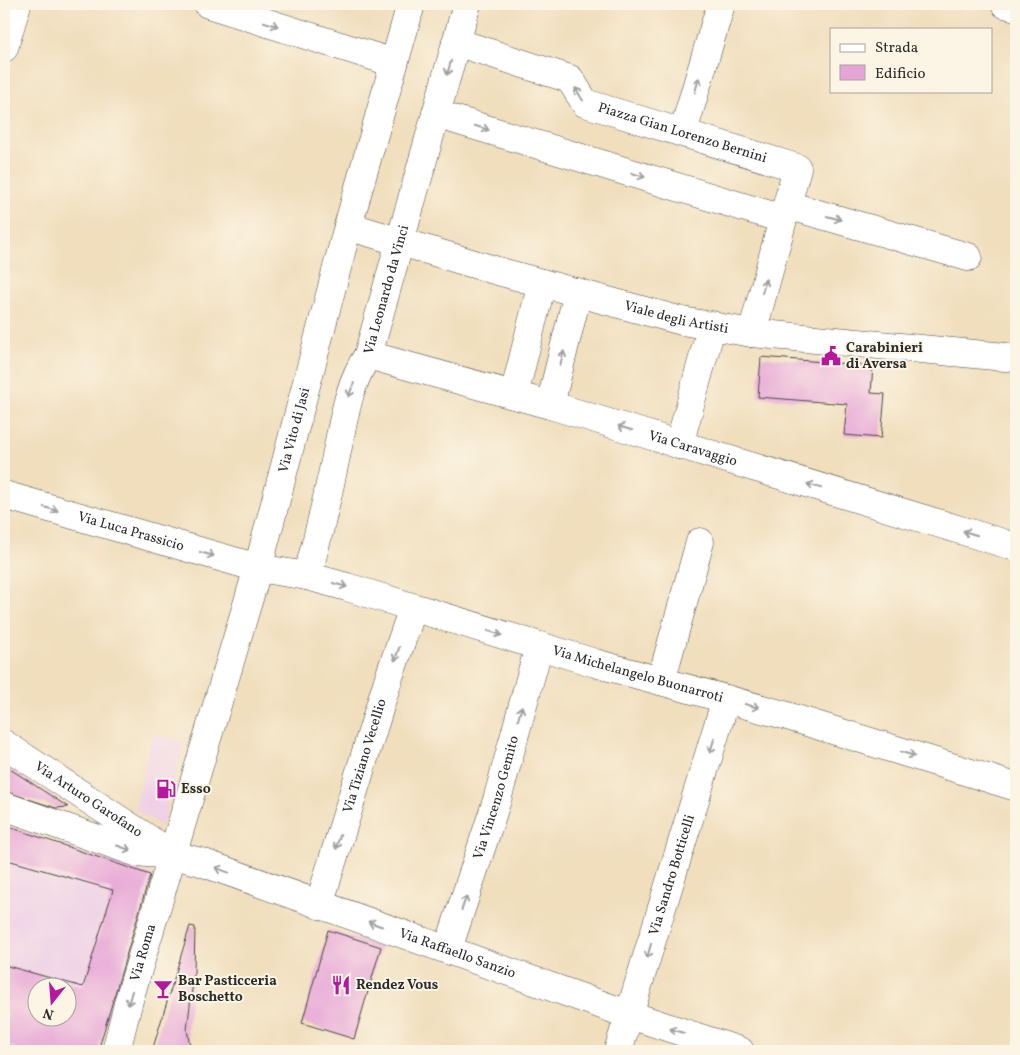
<svg xmlns="http://www.w3.org/2000/svg" width="1020" height="1055" font-family="Vollkorn,serif">
  <style>
    .built { fill: #efd0e7; fill-rule: evenodd }
    .building { fill: #e7a5d7; fill-rule: evenodd }
    .lines { fill: none; stroke-linecap: round; stroke-linejoin: round }
    .minor-casing { stroke: #494641; stroke-width: 29 }
    .minor { stroke: #fff; stroke-width: 28 }
    .oneway { stroke: #a0a0a0 }
    .labels { text-anchor: middle; dominant-baseline: central; stroke-width: 4; stroke-linejoin: round; paint-order: stroke }
    .street-label { font-size: 14px; fill: #2b2b2b; stroke: #fcf5e5 }
    .poi-label { font-size: 14px; font-weight: bold; fill: #2b2b2b; stroke: #fcf5e5; text-anchor: start }
  </style>
  <rect width="100%" height="100%" fill="#fcf5e5"/>
  <filter id="ink" filterUnits="userSpaceOnUse"><feTurbulence type="fractalNoise" baseFrequency=".02" numOctaves="2"/><feDisplacementMap in="SourceGraphic" scale="10" xChannelSelector="R" yChannelSelector="G"/><feConvolveMatrix kernelMatrix="1 2 1 2 8 2 1 2 1" color-interpolation-filters="sRGB"/></filter>
  <filter id="wash" filterUnits="userSpaceOnUse"><feTurbulence type="fractalNoise" baseFrequency=".0096" numOctaves="4" result="noise"/><feDisplacementMap in="SourceGraphic" scale="20" xChannelSelector="R" yChannelSelector="G"/><feGaussianBlur stdDeviation="1.12" result="paint"/><feColorMatrix in="noise" values="0 0 0 0 0 0 0 0 0 0 0 0 0 0 0 0 0 1.4 0 .05"/><feComposite in="paint" operator="in"/></filter>
  <g filter="url(#wash)">
    <rect width="100%" height="100%" fill="#f0debc"/>
    <path class="built" d="M153,734l31,7 -22,85 -27,-16z
      M4,825l149,51 -55,175h-94zM38,988h30v30h-30z"/>
    <g id="blocks">
      <path class="building" d="M761,357l112,9 -2,27 14,1 -4,44 -37,-3 3,-31 -89,-7z
        M4,765l64,42 -12,1 -52,-17z
        M4,825l146,50 -52,176h-82l1,-3 -13,-4v-79l79,22 30,-97 -109,-31zM38,988h30v30h-30z
        M190,926l5,1 -1,46 -7,57 4,21h-39z
        M328,930l53,17 -27,92 -52,-16z"/>
    </g>
  </g>
  <g filter="url(#ink)">
    <use href="#blocks" fill-opacity="0" stroke="#494641" stroke-width="1"/>
    <g class="lines">
      <defs>
        <g id="minor">
          <path d="M208,4l186,59"/>
          <path d="M1005,4l11,3"/>
          <path id="s1" d="M456,42l114,37 15,24 212,65 -45,165"/>
          <path d="M4,48l13,-44"/>
          <path d="M436,114l347,105"/>
          <path d="M683,132l38,-128"/>
          <path d="M787,205l181,52"/>
          <path id="s2" d="M348,226l146,44 188,51 70,12 264,25"/>
          <path id="s3" d="M368,355l182,50 466,142"/>
          <path d="M514,395l28,-112"/>
          <path d="M550,405l28,-113"/>
          <path d="M679,445l33,-120"/>
          <path id="s4" d="M4,495l254,73 49,8 40,11 248,76 189,52 232,72"/>
          <path id="s5" d="M307,576c11,-38 20,-77 28,-115 8,-36 12,-75 33,-106l99,-351"/>
          <path d="M661,681l39,-139"/>
          <path id="s6" d="M4,744l166,109"/>
          <path id="s7" d="M4,806l131,46 38,3 28,7 429,153 110,36"/>
          <path id="s8" d="M319,905l69,-225 25,-72"/>
          <path id="s9" d="M448,949l49,-149 42,-154"/>
          <path id="s10" d="M116,1051l13,-51 129,-432 90,-342 63,-222"/>
          <path id="s11" d="M618,1051l108,-352"/>
        </g>
      </defs>
      <use href="#minor" class="minor-casing"/>
      <use href="#minor" class="minor"/>
    </g>
    <defs><path id="oneway-shaft" d="M-6 0H5M1.5-3L5.5 0L1.5 3" fill="none" stroke-width="1.6" stroke-linecap="round" stroke-linejoin="round" transform="scale(1.25)"/></defs>
    <g class="oneway">
      <use href="#oneway-shaft" transform="translate(271 24) rotate(18)"/>
      <use href="#oneway-shaft" transform="translate(449 68) rotate(106)"/>
      <use href="#oneway-shaft" transform="translate(697 85) rotate(-74)"/>
      <use href="#oneway-shaft" transform="translate(579 94) rotate(-121)"/>
      <use href="#oneway-shaft" transform="translate(482 128) rotate(17)"/>
      <use href="#oneway-shaft" transform="translate(638 175) rotate(17)"/>
      <use href="#oneway-shaft" transform="translate(834 218) rotate(16)"/>
      <use href="#oneway-shaft" transform="translate(764 286) rotate(-75)"/>
      <use href="#oneway-shaft" transform="translate(562 358) rotate(-76)"/>
      <use href="#oneway-shaft" transform="translate(351 390) rotate(112)"/>
      <use href="#oneway-shaft" transform="translate(625 428) rotate(-163)"/>
      <use href="#oneway-shaft" transform="translate(814 486) rotate(-163)"/>
      <use href="#oneway-shaft" transform="translate(51 509) rotate(16)"/>
      <use href="#oneway-shaft" transform="translate(970 533) rotate(-163)"/>
      <use href="#oneway-shaft" transform="translate(207 554) rotate(16)"/>
      <use href="#oneway-shaft" transform="translate(340 585) rotate(16)"/>
      <use href="#oneway-shaft" transform="translate(495 633) rotate(17)"/>
      <use href="#oneway-shaft" transform="translate(397 654) rotate(109)"/>
      <use href="#oneway-shaft" transform="translate(752 706) rotate(16)"/>
      <use href="#oneway-shaft" transform="translate(520 713) rotate(-74)"/>
      <use href="#oneway-shaft" transform="translate(712 746) rotate(107)"/>
      <use href="#oneway-shaft" transform="translate(908 754) rotate(17)"/>
      <use href="#oneway-shaft" transform="translate(338 842) rotate(107)"/>
      <use href="#oneway-shaft" transform="translate(124 848) rotate(19)"/>
      <use href="#oneway-shaft" transform="translate(222 870) rotate(-160)"/>
      <use href="#oneway-shaft" transform="translate(464 903) rotate(-71)"/>
      <use href="#oneway-shaft" transform="translate(375 924) rotate(-161)"/>
      <use href="#oneway-shaft" transform="translate(649 951) rotate(106)"/>
      <use href="#oneway-shaft" transform="translate(130 998) rotate(106)"/>
      <use href="#oneway-shaft" transform="translate(677 1031) rotate(-162)"/>
    </g>
  </g>
  <defs>
    <symbol id="civic-bare" viewBox="-9 -9 18 18"><path d="M-.6-6.5H3V-4.5H.6V-3L4-1V1h2V6H-6V1h2V-1L-.6-3ZM-1.2 2.5V6h2.4V2.5Z" fill="#b5179e" stroke="#fcf5e5" stroke-width="2.5" paint-order="stroke"/></symbol>
    <symbol id="fuel-bare" viewBox="-9 -9 18 18"><path d="M-5.5-6h7V0h2V4h1.3V-2.5L3-4.5l.8-.8L6-3V5H2.5V1h-1V6h-7ZM-4.2-4.7v3.2H.2V-4.7Z" fill="#b5179e" stroke="#fcf5e5" stroke-width="2.5" paint-order="stroke"/></symbol>
    <symbol id="restaurant-bare" viewBox="-9 -9 18 18"><path d="M-5-6h1v4h1v-4h1v4h1v-4h1v5L-1.5 .5V6h-2V.5L-5-1ZM5-6V6H3V1.5H1.5Q1.5-4 5-6Z" fill="#b5179e" stroke="#fcf5e5" stroke-width="2.5" paint-order="stroke"/></symbol>
    <symbol id="bar-bare" viewBox="-9 -9 18 18"><path d="M-6-5H6L.8 .8V4.5H3.5V6h-7V4.5H-.8V.8Z" fill="#b5179e" stroke="#fcf5e5" stroke-width="2.5" paint-order="stroke"/></symbol>
  </defs>
  <g fill-rule="evenodd">
    <use href="#civic-bare" x="817" y="342" width="28" height="28"/>
    <use href="#fuel-bare" x="152" y="775" width="28" height="28"/>
    <use href="#restaurant-bare" x="327" y="971" width="28" height="28"/>
    <use href="#bar-bare" x="149" y="975" width="28" height="28"/>
  </g>
  <g class="labels">
    <g class="street-label">
      <text stroke="none"><textPath href="#s1" startOffset="250">Piazza Gian Lorenzo Bernini</textPath></text>
      <text stroke="none"><textPath href="#s5" startOffset="298">Via Leonardo da Vinci</textPath></text>
      <text stroke="none"><textPath href="#s2" startOffset="341">Viale degli Artisti</textPath></text>
      <text stroke="none"><textPath href="#s10" startOffset="646">Via Vito di Jasi</textPath></text>
      <text stroke="none"><textPath href="#s3" startOffset="338">Via Caravaggio</textPath></text>
      <text stroke="none"><textPath href="#s4" startOffset="132">Via Luca Prassicio</textPath></text>
      <text stroke="none"><textPath href="#s4" startOffset="659">Via Michelangelo Buonarroti</textPath></text>
      <text stroke="none"><textPath href="#s8" startOffset="156">Via Tiziano Vecellio</textPath></text>
      <text stroke="none"><textPath href="#s9" startOffset="159">Via Vincenzo Gemito</textPath></text>
      <text stroke="none"><textPath href="#s6" startOffset="101">Via Arturo Garofano</textPath></text>
      <text stroke="none"><textPath href="#s11" startOffset="184">Via Sandro Botticelli</textPath></text>
      <text stroke="none"><textPath href="#s10" startOffset="102">Via Roma</textPath></text>
      <text stroke="none"><textPath href="#s7" startOffset="478">Via Raffaello Sanzio</textPath></text>
    </g>
    <g class="poi-label">
      <text x="846" y="348">Carabinieri<tspan x="846" dy="16">di Aversa</tspan></text>
      <text x="181" y="789">Esso</text>
      <text x="178" y="981">Bar Pasticceria<tspan x="178" dy="16">Boschetto</tspan></text>
      <text x="356" y="985">Rendez Vous</text>
    </g>
  </g>
  <rect width="1020" height="1055" fill="none" stroke="#fcf5e5" stroke-width="20"/>
  <rect x="830" y="28" width="162" height="65" fill="#fcf5e5" stroke="#a8a49b"/>
  <rect x="840" y="44" width="25" height="8" fill="#ffffff" stroke="#a8a49b"/>
  <text x="875" y="52" font-size="15" fill="#2b2b2b">Strada</text>
  <rect x="840" y="65" width="25" height="15" fill="#e7a5d7" stroke="#a8a49b"/>
  <text x="875" y="78" font-size="15" fill="#2b2b2b">Edificio</text>
  <g transform="translate(52 1002) rotate(197)"><circle r="24" fill="#fcf5e5" stroke="#a8a49b"/>
  <path d="M0-4L9 19L0 12L-9 19Z" fill="#b5179e"/>
  <text y="-8" font-size="14" font-weight="bold" text-anchor="middle" fill="#2b2b2b">N</text>
  </g>
</svg>
